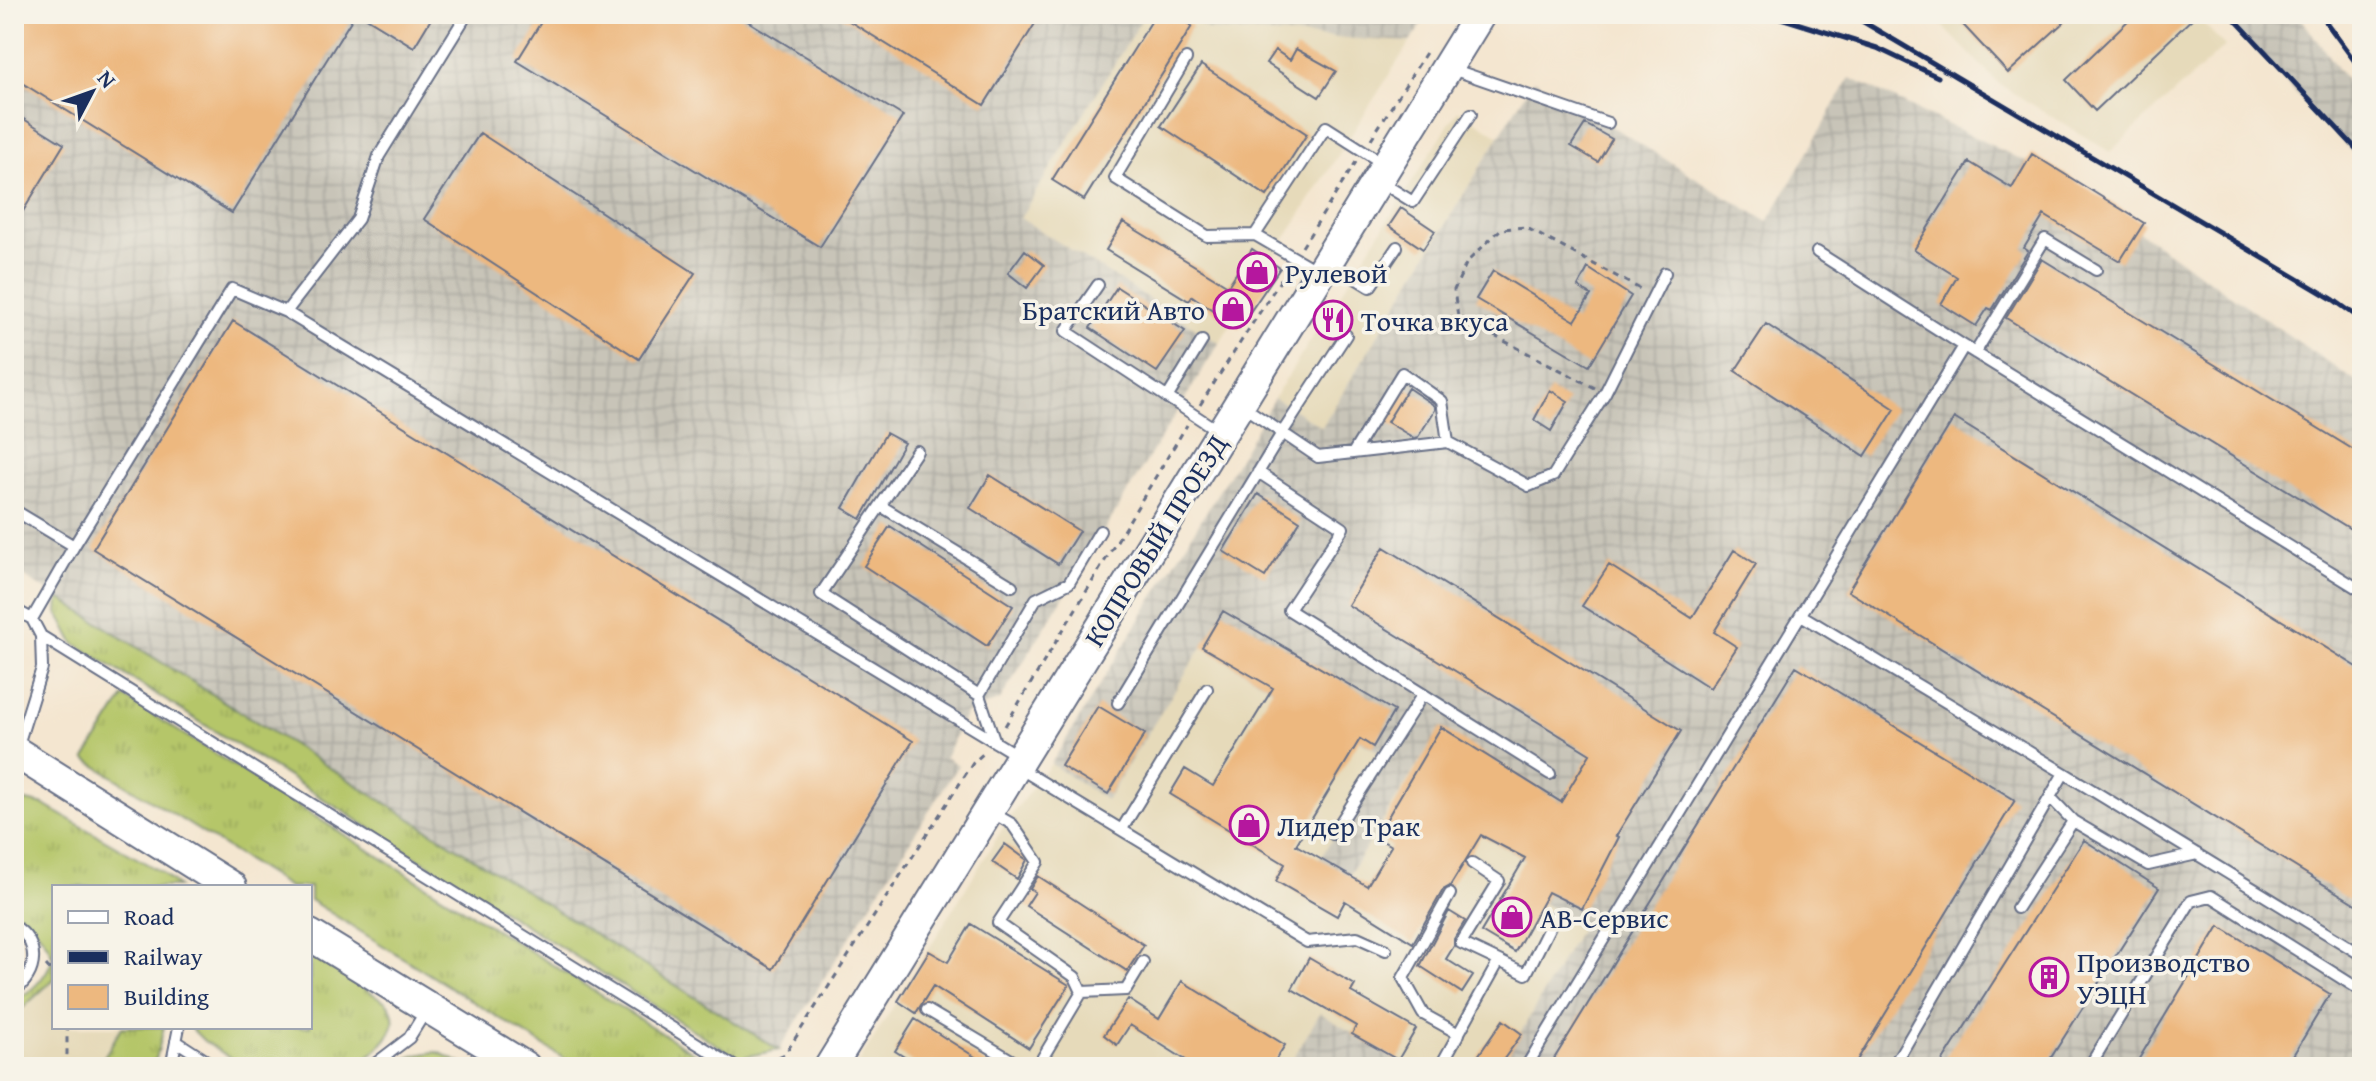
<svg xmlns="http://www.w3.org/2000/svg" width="2376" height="1081" font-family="'Gentium Book Plus',serif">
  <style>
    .built { fill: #e6daba }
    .industrial { fill: url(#industrial-grid) }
    .grass { fill: url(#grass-tufts); stroke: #687a64; stroke-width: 2 }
    .building { fill: #edb87f }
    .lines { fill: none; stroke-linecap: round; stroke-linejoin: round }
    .service-casing { stroke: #676f86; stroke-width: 14 }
    .secondary-casing { stroke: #676f86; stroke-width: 34 }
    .path { stroke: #676f86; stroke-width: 3; stroke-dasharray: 6 6; stroke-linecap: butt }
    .service { stroke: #fff; stroke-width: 10 }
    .secondary { stroke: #fff; stroke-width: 30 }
    .rail { stroke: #1b2f5e; stroke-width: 5 }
    .labels { text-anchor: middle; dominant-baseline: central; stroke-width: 7; stroke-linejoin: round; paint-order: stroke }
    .poi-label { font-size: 28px; fill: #1b2f5e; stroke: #f7f3e8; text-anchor: start }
    .street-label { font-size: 28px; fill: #1b2f5e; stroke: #f7f3e8 }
  </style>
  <defs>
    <pattern id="industrial-grid" width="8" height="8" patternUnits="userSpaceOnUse" patternTransform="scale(2)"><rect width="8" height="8" fill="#c8c4b8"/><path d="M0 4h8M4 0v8" fill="none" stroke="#aba9a1"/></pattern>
    <pattern id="grass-tufts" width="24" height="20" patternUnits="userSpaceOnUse" patternTransform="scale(2)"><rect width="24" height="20" fill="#b5c669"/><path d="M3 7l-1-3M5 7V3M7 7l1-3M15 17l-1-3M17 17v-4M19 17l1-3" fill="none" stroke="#9baa5d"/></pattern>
  </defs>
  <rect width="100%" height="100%" fill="#f7f3e8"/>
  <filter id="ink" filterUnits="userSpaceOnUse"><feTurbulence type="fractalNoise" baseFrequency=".0125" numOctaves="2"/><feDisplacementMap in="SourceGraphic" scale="16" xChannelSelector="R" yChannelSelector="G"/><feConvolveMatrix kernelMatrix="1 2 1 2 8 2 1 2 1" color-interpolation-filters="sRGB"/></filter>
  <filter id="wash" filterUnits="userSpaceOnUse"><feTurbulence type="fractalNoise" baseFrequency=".006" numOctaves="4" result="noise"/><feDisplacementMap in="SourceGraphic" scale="32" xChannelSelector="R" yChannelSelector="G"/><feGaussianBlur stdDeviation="1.8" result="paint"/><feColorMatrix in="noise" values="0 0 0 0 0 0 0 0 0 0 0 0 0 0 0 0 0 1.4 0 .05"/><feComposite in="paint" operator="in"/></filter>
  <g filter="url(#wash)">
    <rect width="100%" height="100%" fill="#f4e6d0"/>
    <path class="built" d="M1145,14h40l24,16 201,12 -191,301 -199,-125z
      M1931,14h263l31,32 -115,106 -111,-68z
      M1458,110l41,26 -177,291 -48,-29z
      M1202,647l182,108 -63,104 28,17 92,-149 77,47 -37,61 75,42 24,52 -79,138h-29l-7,-5 -37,5h-20l-88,-54 -32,54h-432l153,-249 42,-54 55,35z
      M54,980v47h67l-24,40h-83v-50z"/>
    <path class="industrial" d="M14,14h1131l-125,204 199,125 -219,357 -34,13 -21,44 13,8 -179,285 -765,-480z
      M1185,14h243l-18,28 -202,-12z
      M2221,14h77l64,89v60z
      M1850,78l214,102 298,206v681h-861l79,-138 -38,-27 14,-25 -75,-42 36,-61 -76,-46 -92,147 -29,-16 64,-104 -182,-108 -96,153 -55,-36 192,-312 31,-54 48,29 212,-348 234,143z
      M1320,1013l88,54h-120z"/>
    <path class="grass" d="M59,598l720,452 -41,8 -664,-415 -16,-30z
      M124,697l592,370h-138l-268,-167v-13h-21l-204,-128z
      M26,801l18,4 117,67 17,15h-124v92l-40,37v-17c19,-7 32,-23 39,-41 -7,-22 -20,-33 -39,-45v-109z
      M310,955l76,47c23,26 -12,49 -30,65h-111l-41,-26 -14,-14h120z
      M122,1027h42l-8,32 -6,4 -7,-1 -3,5h-42z
      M438,1052l30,15h-79c17,-9 30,-14 49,-15z"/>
    <g id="blocks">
      <path class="building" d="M14,14h341l-123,199 -218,-135z
        M360,14h74l-20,33z
        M546,14h190l167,102 -83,131 -303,-186z
        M838,14h203l-57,91z
        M1156,14h18l18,12 -108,174 -32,-20z
        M1953,14h104l7,8 -56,51z
        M2135,14h62l-102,97 -29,-31z
        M1296,49l40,22 -17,26 -53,-34 9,-13 15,10z
        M1201,65l106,69 -40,62 -106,-70z
        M14,113l50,31 -50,82z
        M1585,124l27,15 -14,23 -27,-16z
        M480,133l215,140 -56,86 -215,-140z
        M2032,154l112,69 -24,38 -76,-46 -20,33 4,3 -36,59 -4,-2 -12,18 -35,-22 16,-27 -43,-27 55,-88 43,26z
        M1401,208l34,23 -12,18 -34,-23z
        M1123,222l105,64 24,-37 28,19 -41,60 -47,-32 -3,5 -83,-51z
        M1025,250l19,15 -17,23 -19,-15z
        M2042,259l320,196v81l-356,-218z
        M1588,268l43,28 -42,70 -113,-67 17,-28 82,50 16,-26 -13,-8z
        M1117,287l68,44 -28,41 -67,-44z
        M1333,303l16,10 -16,24 -16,-10z
        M233,321l680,420 -140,228 -680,-420z
        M1766,324l129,85 -30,47 -130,-85z
        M1408,388l27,18v4l-17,27 -4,1 -27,-16z
        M1550,390l18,11 -17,30 -17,-11z
        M1954,418l408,252v238l-514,-317z
        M886,433l18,10 -43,76 -18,-11z
        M990,475l89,56 -21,33 -88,-56z
        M1258,494l42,27 -35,56 -42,-26z
        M890,526l123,80 -26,40 -123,-80z
        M1384,547l297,184 -65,105 3,1 -37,72 -34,-17 -33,60 -34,-20 44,-74 -44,-23 -31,51 -7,4 -30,53 -68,-42 -8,15 -61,-35 9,-17 -115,-70 15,-25 28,17 60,-98 -71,-41 21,-36 171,100 -21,36 -13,-8 -64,106 54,31 17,10 24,-40 -15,-9 65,-110 120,75 29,-48 -242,-149z
        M1734,550l22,14 -42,68 23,15 -27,41 -128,-82 27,-41 83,53z
        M1796,666l219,134 -162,267h-304z
        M1098,706l47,28 -37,60 -47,-28z
        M2084,840l75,48 -114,179h-106z
        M1005,844l22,16 -10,19 -25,-17z
        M1038,876l106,69 -17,26 -101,-65 9,-14 -5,-3z
        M1449,911l16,10 -11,18v7l-8,13 27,17 -11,17 -42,-27z
        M971,924l98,61 -40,63 -96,-62 -17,27 -18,-12 31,-50 19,11z
        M2219,926l111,68 -44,73h-152z
        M1309,958l46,27 -4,7 65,37 -18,31 -46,-26 4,-8 -64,-37z
        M1182,981l103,64 -14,22h-74l-67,-42 -13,20 -13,-10 24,-36 31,20z
        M915,1019l76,48h-71l-25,-16z
        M1503,1020l19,14 -24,33h-4l-16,-11z"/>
    </g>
  </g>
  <g filter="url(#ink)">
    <use href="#blocks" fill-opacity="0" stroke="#676f86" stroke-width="2"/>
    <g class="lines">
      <defs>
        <path id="service" d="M1186,59l-71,119 92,58 48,-1 64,37
          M1449,68l159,55
          M1379,181l34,21 58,-88
          M1255,235l71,-108 58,37
          M1817,252l147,94 398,245
          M1329,262l41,25 27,-40
          M1098,285l-32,46 154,101
          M286,312l734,445
          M1975,353l70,-114 51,31
          M1167,398l35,-57
          M1241,405l77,52 130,-15 81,44 24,-10 52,-83 60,-120
          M917,451l-96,143 158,101
          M1353,453l49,-80 40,28 6,41
          M1258,472l85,56 -54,82 261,164
          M881,506l131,80
          M14,510l60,36
          M14,609l18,10
          M1801,615l263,158 -171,294
          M41,636l694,431
          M1118,703l164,-270 64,-98
          M995,742l-16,-47 57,-96 33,-16 31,-52
          M17,748l25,-80 -1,-32 -9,-17 42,-73 158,-257 54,23 72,-93 21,-63 88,-142
          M1019,768l288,174 50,-5 29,13
          M2064,773l298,182
          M2050,797l23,24 75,44 49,-11
          M991,812l21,12 26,38 -40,61 77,54 7,15
          M1122,829l85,-140
          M1333,834l90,-140
          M1450,894l-47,84 20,36 36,20
          M2017,908l56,-87
          M14,926c27,16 24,49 0,65
          M1499,961l27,13 29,-58
          M1082,992l44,-2 17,-28
          M927,1010l96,57
          M176,1041l40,26
          M171,1067l8,-40
          M371,1067l38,-29 18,-29
          M1037,1067l45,-75
          M1440,1067l59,-106 -38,-18 38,-62 -27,-18
          M1526,1067l438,-721
          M2089,1067l102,-166 20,-5 151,95"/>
        <path id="secondary" d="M14,751l217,136
          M310,935l215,132
          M830,1067l650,-1053"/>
      </defs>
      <use href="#service" class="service-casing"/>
      <use href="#secondary" class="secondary-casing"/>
      <path class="path" d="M1371,139l58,-91
        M1302,247l54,-85
        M1595,388l-137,-71 -4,-27 13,-28 34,-33 24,-2 117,63
        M1200,405l87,-135
        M1005,726l182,-301
        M46,965l8,9
        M65,1067l2,-13v-27
        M757,1067l28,-13 188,-291 13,-12"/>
      <use href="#service" class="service"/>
      <use href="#secondary" class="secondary"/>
      <path class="rail" d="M1261,14l8,3 25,-3
        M1768,14l109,34 61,29
        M1850,14l484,286 28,20
        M2230,14l132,141
        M2320,14l42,57"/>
    </g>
  </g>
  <defs>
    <symbol id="shop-ring" viewBox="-11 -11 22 22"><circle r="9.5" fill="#f7f3e8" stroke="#b5179e" stroke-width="1.5"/><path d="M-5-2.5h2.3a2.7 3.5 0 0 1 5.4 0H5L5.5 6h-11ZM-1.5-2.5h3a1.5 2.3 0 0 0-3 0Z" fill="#b5179e"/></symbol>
    <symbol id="restaurant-ring" viewBox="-11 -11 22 22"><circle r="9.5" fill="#f7f3e8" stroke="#b5179e" stroke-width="1.5"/><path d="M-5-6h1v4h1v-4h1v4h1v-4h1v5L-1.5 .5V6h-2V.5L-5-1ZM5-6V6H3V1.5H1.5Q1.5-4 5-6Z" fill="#b5179e"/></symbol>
    <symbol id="building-ring" viewBox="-11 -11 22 22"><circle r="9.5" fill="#f7f3e8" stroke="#b5179e" stroke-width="1.5"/><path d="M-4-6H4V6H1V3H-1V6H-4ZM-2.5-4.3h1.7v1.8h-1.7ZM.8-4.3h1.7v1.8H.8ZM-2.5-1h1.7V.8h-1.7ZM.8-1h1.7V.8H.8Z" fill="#b5179e"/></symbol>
  </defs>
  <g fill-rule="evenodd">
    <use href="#shop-ring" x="1235" y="250" width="44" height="44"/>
    <use href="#shop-ring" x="1211" y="287" width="44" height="44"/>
    <use href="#restaurant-ring" x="1311" y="298" width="44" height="44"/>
    <use href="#shop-ring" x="1227" y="803" width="44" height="44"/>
    <use href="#shop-ring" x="1490" y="895" width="44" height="44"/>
    <use href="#building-ring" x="2027" y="955" width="44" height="44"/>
  </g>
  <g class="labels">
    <g class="poi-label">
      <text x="1285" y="272">Рулевой</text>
      <text x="1205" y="309" text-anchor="end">Братский Авто</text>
      <text x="1361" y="320">Точка вкуса</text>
      <text x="1277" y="825">Лидер Трак</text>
      <text x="1540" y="917">АВ-Сервис</text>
      <text x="2077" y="961">Производство<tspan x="2077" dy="32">УЭЦН</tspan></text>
    </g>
    <g class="street-label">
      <text transform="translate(1155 540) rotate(-58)">КОПРОВЫЙ ПРОЕЗД</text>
    </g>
  </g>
  <rect width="2376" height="1081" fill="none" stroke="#f7f3e8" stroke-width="48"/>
  <rect x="52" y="885" width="260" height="144" fill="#f7f3e8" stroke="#9fa5b1" stroke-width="2"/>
  <rect x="68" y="911" width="40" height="12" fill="#ffffff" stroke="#9fa5b1" stroke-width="2"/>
  <text x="124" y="925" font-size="24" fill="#1b2f5e">Road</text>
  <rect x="68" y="951" width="40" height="12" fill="#1b2f5e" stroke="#9fa5b1" stroke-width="2"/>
  <text x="124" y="965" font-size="24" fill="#1b2f5e">Railway</text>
  <rect x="68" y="985" width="40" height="24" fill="#edb87f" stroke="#9fa5b1" stroke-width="2"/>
  <text x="124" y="1005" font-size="24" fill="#1b2f5e">Building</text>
  <g transform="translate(92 92) rotate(49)" stroke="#f7f3e8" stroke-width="6" paint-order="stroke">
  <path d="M0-6L14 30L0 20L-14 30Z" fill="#1b2f5e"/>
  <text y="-12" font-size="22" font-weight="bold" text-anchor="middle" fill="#1b2f5e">N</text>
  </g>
</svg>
